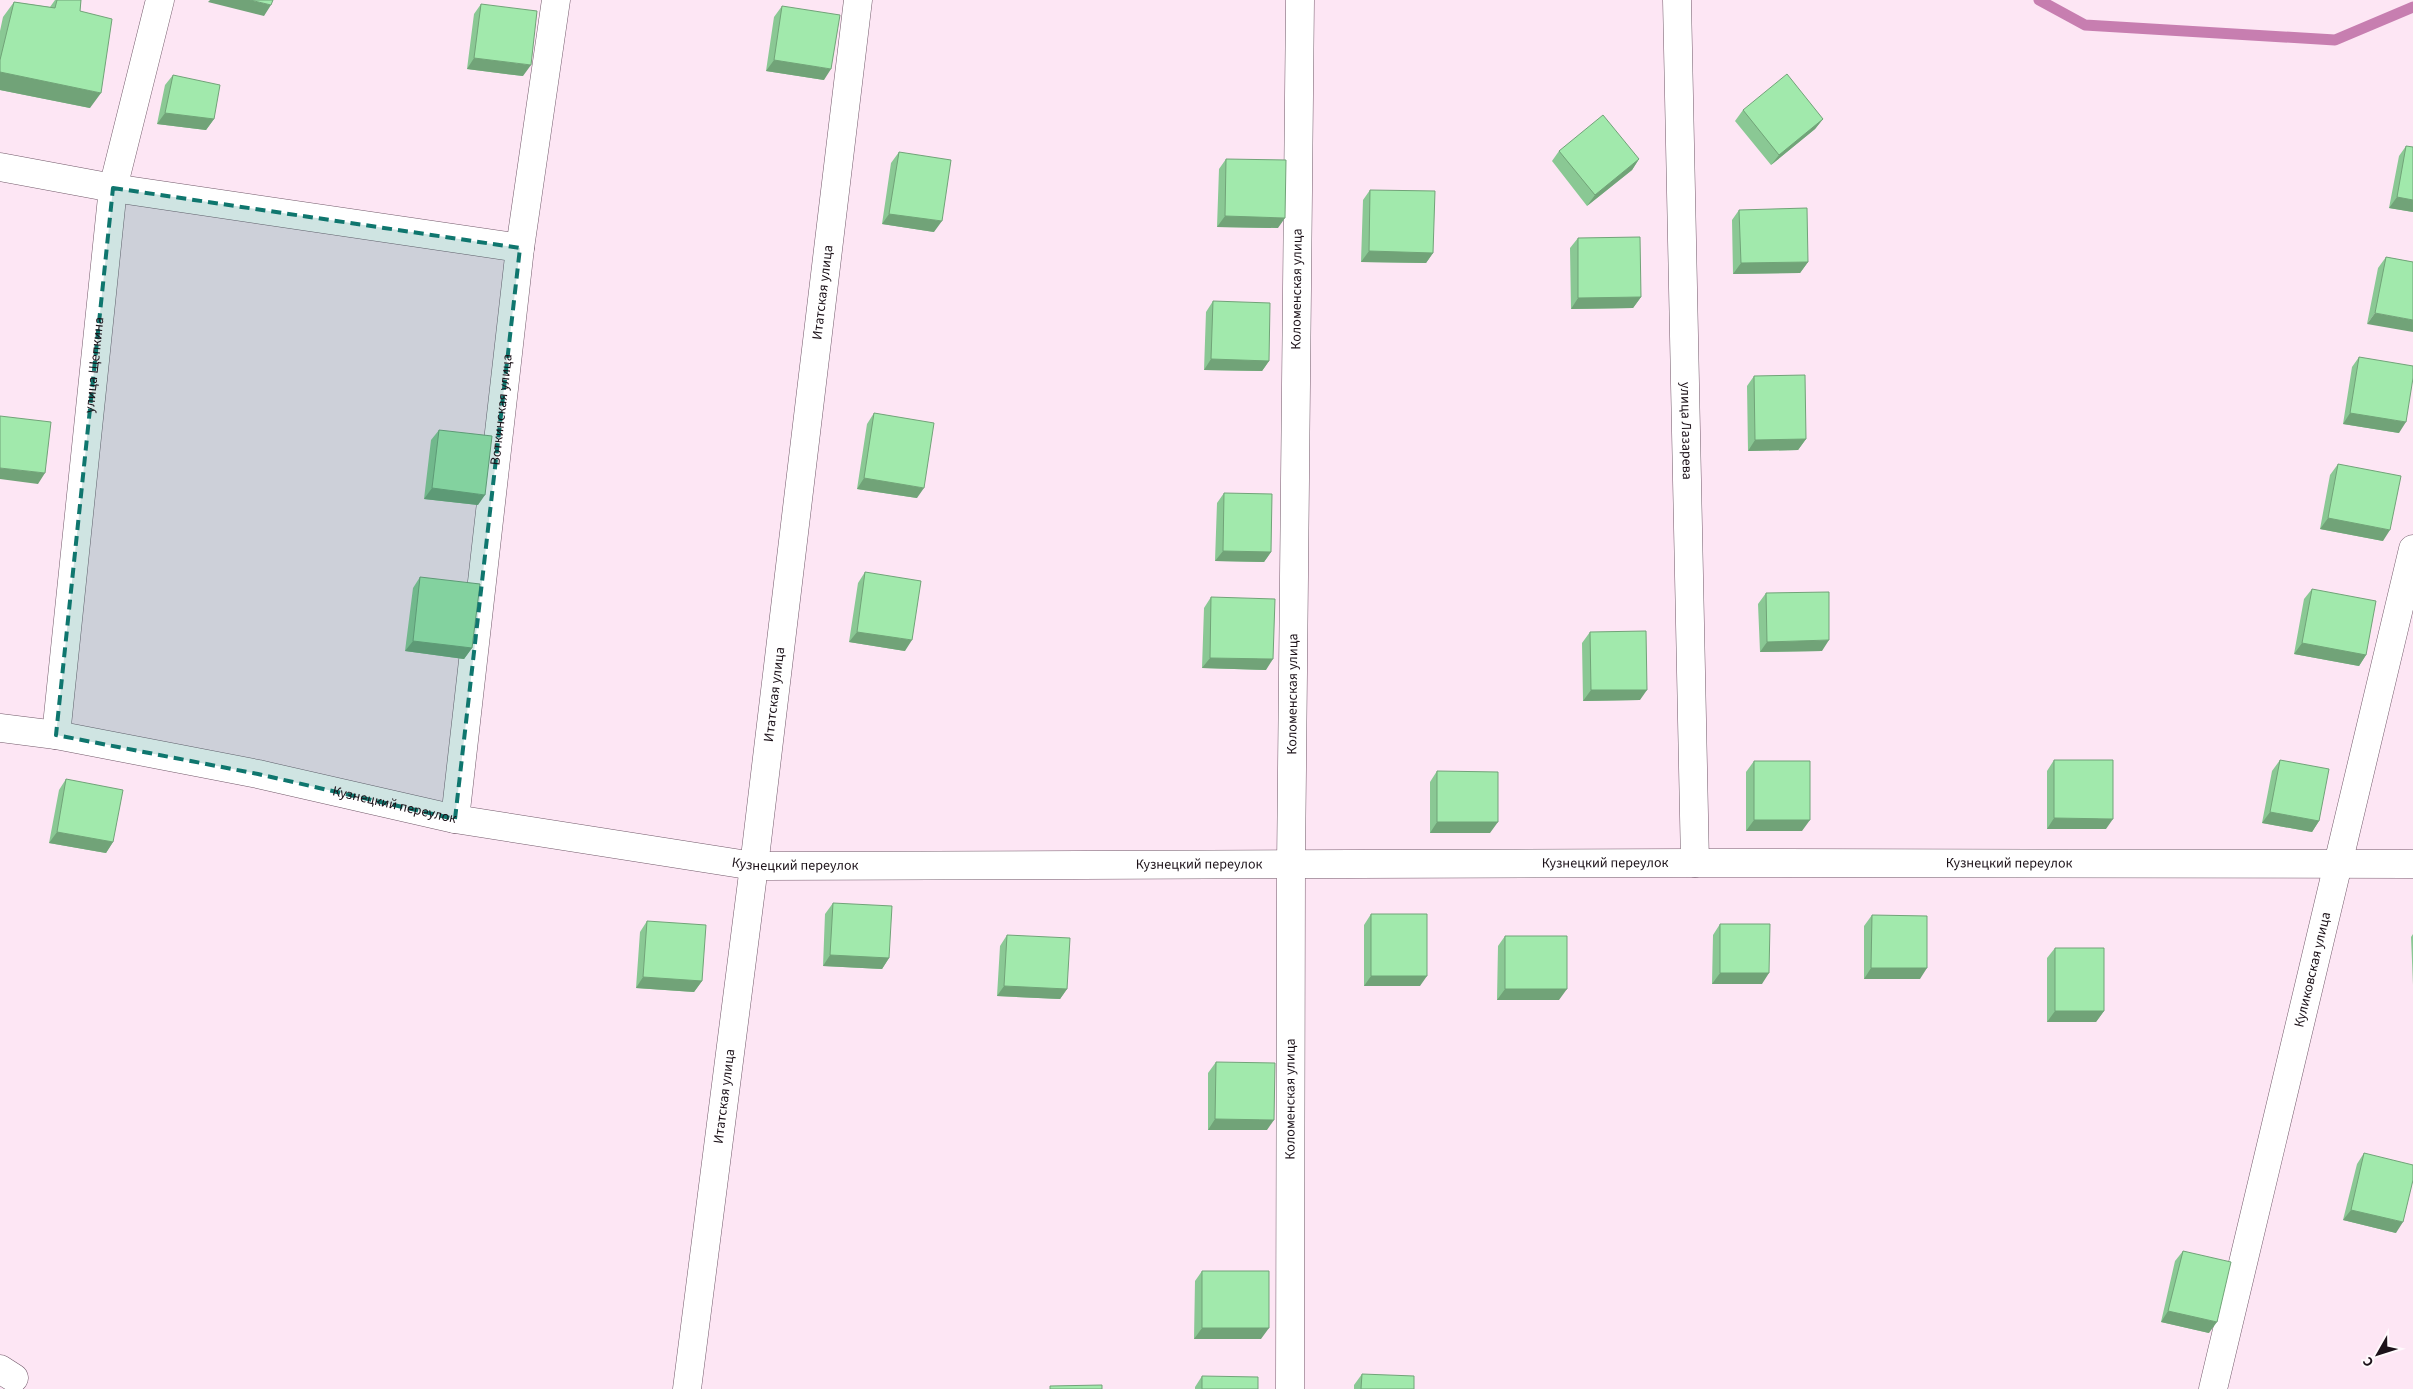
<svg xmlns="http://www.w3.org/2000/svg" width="2413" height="1389" font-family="'Source Sans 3',sans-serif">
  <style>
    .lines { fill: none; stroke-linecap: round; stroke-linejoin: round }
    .stream { stroke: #c77eb0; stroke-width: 11 }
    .street-casing { stroke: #725a6a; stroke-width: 29 }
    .street { stroke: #fff; stroke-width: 28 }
    .wall { fill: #8ac894 }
    .shaded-wall { fill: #71a378 }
    .building { fill: #a1e9ac; stroke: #71a378 }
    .marked { fill: #0f766e; fill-opacity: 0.2; stroke: #0f766e; stroke-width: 4; stroke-dasharray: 10 6; stroke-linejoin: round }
    .labels { text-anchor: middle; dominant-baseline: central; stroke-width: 4.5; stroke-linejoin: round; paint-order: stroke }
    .street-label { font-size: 14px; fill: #1c1219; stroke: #fff9fc }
  </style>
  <rect width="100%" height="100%" fill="#fde6f4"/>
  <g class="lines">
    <path class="stream" d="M2039,0l46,25 250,15 78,-33"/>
    <defs>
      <g id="street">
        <path id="s1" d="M1677,0l18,863"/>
        <path d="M0,167l113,21 407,60"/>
        <path id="s2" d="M0,728l56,7 202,39 197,45 299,47 941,-3 718,1"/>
        <path id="s3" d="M56,735l57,-547 47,-188"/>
        <path id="s4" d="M455,819l65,-571 36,-248"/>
        <path d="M0,1369l14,9"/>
        <path id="s5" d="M687,1389l67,-523 104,-866"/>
        <path id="s6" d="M1290,1389l1,-524 9,-865"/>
        <path id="s7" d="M2213,1389l200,-840"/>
      </g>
    </defs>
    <use href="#street" class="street-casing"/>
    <use href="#street" class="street"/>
  </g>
  <path class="wall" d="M55,0h26l-1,11 10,97 -90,-18v-59l3,-14 11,-15 36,5z
    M481,4l42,72 -56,-7 7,-55z
    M782,6l42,74 -58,-9 8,-54z
    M173,75l41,44 -8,11 -49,-6 8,-39z
    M1743,110l80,9 -8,10 -44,36 -36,-44z
    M2406,146l7,66 -24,-4 10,-52z
    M1559,151l80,8 -7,11 -45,36 -35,-45z
    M899,152l35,80 -52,-8 9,-61z
    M1226,159l52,69 -61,-1 2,-58z
    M1370,190l63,63 -7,10 -65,-1 2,-62z
    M1739,210l69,52 -8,11 -67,1 -1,-54z
    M1578,238l63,59 -8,11 -62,1 -1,-61z
    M2386,257l27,5 -46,62 11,-56z
    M1213,301l56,60 -7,10 -58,-1 2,-58z
    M2359,357l40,76 -56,-9 9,-57z
    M1754,376l52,63 -8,11 -50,1 -1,-65z
    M874,413l43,85 -60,-9 10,-65z
    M439,430l39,75 -54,-6 7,-59z
    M2338,464l45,77 -63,-12 10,-54z
    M1224,493l47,59 -7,10 -49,-1 2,-58z
    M865,572l40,79 -56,-9 9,-59z
    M420,577l52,71 -8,11 -59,-8 8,-63z
    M2312,589l54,66 -7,11 -65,-12 10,-55z
    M1766,593l56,58 -62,1 -2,-48z
    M1211,597l55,73 -64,-2 2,-60z
    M1590,632l50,68 -57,1 -1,-58z
    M2054,760l52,69h-59v-58z
    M2280,760l39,61 -7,11 -50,-9 10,-52z
    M1754,761l48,70h-56v-59z
    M1437,771l53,62h-60v-51z
    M66,779l47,63 -7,11 -57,-10 10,-53z
    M833,903l56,55 -7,11 -59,-3 2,-52z
    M1371,914l49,72h-56v-61z
    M1872,915l48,64h-56v-53z
    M647,921l55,60 -8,11 -58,-4 4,-56z
    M1720,924l42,60h-50l1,-49z
    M2413,934v51l-2,-48z
    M1007,935l60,54 -7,10 -63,-3 3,-50z
    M1505,936l54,64h-62l1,-54z
    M2055,948l49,63 -8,11h-49v-64z
    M1216,1062l51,68h-59v-57z
    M2364,1153l32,80 -53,-13 14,-56z
    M2183,1251l26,82 -48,-11 14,-61z
    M1202,1271l59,68h-67l1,-58z
    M1362,1374l52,15h-60v-4z
    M1202,1376l56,13h-63v-2z"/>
  <path class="shaded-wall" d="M210,0h40l21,5 -7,11 -56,-14z
    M474,58l57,7 -8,11 -56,-7z
    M774,60l57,9 -7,11 -58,-9z
    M0,72l101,21 -11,15 -90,-18z
    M165,113l49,6 -8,11 -49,-6z
    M1823,119l-8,10 -44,36 8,-10z
    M1639,159l-7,11 -45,36 8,-11z
    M2397,197l16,3v12l-24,-4z
    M889,214l53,7 -8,11 -52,-8z
    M1225,216l60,2 -7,10 -61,-1z
    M1369,251l64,2 -7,10 -65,-1z
    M1808,262l-8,11 -67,1 8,-11z
    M1641,297l-8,11 -62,1 7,-11z
    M2375,313l38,7v12l-46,-8z
    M1211,359l58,2 -7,10 -58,-1z
    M2350,413l56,9 -7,11 -56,-9z
    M1806,439l-8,11 -50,1 7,-11z
    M0,468l45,5 -7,11 -38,-5z
    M864,478l60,10 -7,10 -60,-9z
    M432,488l53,7 -7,10 -54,-6z
    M2328,518l62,12 -7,11 -63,-12z
    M1223,551l48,1 -7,10 -49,-1z
    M857,632l55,8 -7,11 -56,-9z
    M1829,640l-7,11 -62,1 7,-10z
    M413,641l59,7 -8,11 -59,-8z
    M2302,643l64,12 -7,11 -65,-12z
    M1210,658l63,1 -7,11 -64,-2z
    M1591,690h56l-7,10 -57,1z
    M2270,812l49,9 -7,11 -50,-9z
    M2054,818l59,1 -7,10h-59z
    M1754,820h56l-8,11h-56z
    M1437,822h61l-8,11h-60z
    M57,832l56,10 -7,11 -57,-10z
    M830,955l59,3 -7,11 -59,-3z
    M1871,968h56l-7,11h-56z
    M1720,973h49l-7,11h-50z
    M1371,976h56l-7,10h-56z
    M643,977l59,4 -8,11 -58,-4z
    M1004,986l63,3 -7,10 -63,-3z
    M1505,989h62l-8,11h-62z
    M2055,1011h49l-8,11h-49z
    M1215,1119l59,1 -7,10h-59z
    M2351,1210l52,12 -7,11 -53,-13z
    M2168,1311l49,11 -8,11 -48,-11z
    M1202,1328h67l-8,11h-67z"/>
  <path class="building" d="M57,0h24l-1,11 32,8 -11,74 -101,-21v-12l14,-58 41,6z
    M250,0h23l-2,5z
    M481,4l56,7 -6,54 -57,-7z
    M782,6l58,9 -9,54 -57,-9z
    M1787,74l36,45 -44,36 -36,-45z
    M173,75l47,10 -6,34 -49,-6z
    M1603,115l36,44 -44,36 -36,-44z
    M2406,146l7,1v53l-16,-3z
    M899,152l52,8 -9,61 -53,-7z
    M1226,159l60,1 -1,58 -60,-2z
    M1370,190l65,1 -2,62 -64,-2z
    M1807,208l1,54 -67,1 -2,-53z
    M1640,237l1,60 -63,1v-60z
    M2386,257l27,5v58l-38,-7z
    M1213,301l57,2 -1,58 -58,-2z
    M2359,357l54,9v12l-7,44 -56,-9z
    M1805,375l1,64 -51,1 -1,-64z
    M874,413l60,10 -10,65 -60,-10z
    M0,416l51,6 -6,51 -45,-5z
    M439,430l53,6 -7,59 -53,-7z
    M2338,464l63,12 -11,54 -62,-12z
    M1224,493l48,1 -1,58 -48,-1z
    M865,572l56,9 -9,59 -55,-8z
    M420,577l60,7 -8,64 -59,-7z
    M2312,589l64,12 -10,54 -64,-12z
    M1829,592v48l-62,2 -1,-49z
    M1211,597l64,2 -2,60 -63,-1z
    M1646,631l1,59h-56l-1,-58z
    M2054,760h59v59l-59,-1z
    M2280,760l49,9 -10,52 -49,-9z
    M1754,761h56v59h-56z
    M1437,771l61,1v50h-61z
    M66,779l57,11 -10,52 -56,-10z
    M833,903l59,3 -3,52 -59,-3z
    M1371,914h56v62h-56z
    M1872,915l55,1v52h-56z
    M647,921l59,4 -4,56 -59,-4z
    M1720,924h50l-1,49h-49z
    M1007,935l63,3 -3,51 -63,-3z
    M1505,936h62v53h-62z
    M2055,948h49v63h-49z
    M1216,1062l59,1 -1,57 -59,-1z
    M2364,1153l49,12v15l-10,42 -52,-12z
    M2183,1251l48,11 -14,60 -49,-11z
    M1202,1271h67v57h-67z
    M1362,1374l52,2v13h-53z
    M1202,1376l56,1v12h-56z
    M1102,1385v4h-52v-3z"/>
  <path class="marked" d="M113,188l407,60 -65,571 -197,-45 -202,-39z"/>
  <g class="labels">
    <g class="street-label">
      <text stroke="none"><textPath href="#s6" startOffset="1100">Коломенская улица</textPath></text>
      <text stroke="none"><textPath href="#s5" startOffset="1105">Итатская улица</textPath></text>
      <text stroke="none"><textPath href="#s3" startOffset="372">улица Щепкина</textPath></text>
      <text stroke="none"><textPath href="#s4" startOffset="412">Воткинская улица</textPath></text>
      <text stroke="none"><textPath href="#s1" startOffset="431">улица Лазарева</textPath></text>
      <text stroke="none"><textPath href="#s6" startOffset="695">Коломенская улица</textPath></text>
      <text stroke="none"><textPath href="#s5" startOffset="700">Итатская улица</textPath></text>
      <text stroke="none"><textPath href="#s2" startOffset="402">Кузнецкий переулок</textPath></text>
      <text stroke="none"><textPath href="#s2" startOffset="808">Кузнецкий переулок</textPath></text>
      <text stroke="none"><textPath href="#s2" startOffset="1618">Кузнецкий переулок</textPath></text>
      <text stroke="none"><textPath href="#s2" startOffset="2022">Кузнецкий переулок</textPath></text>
      <text stroke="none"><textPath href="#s2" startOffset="1212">Кузнецкий переулок</textPath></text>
      <text stroke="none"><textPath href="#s7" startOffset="431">Куликовская улица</textPath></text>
      <text stroke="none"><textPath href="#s5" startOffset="295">Итатская улица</textPath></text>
      <text stroke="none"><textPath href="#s6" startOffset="290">Коломенская улица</textPath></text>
    </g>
  </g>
  <g transform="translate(2378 1354) rotate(231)" stroke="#fff9fc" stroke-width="4" paint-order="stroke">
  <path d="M0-4L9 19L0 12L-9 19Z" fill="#1c1219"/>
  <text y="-8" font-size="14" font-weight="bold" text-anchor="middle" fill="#1c1219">С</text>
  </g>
</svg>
